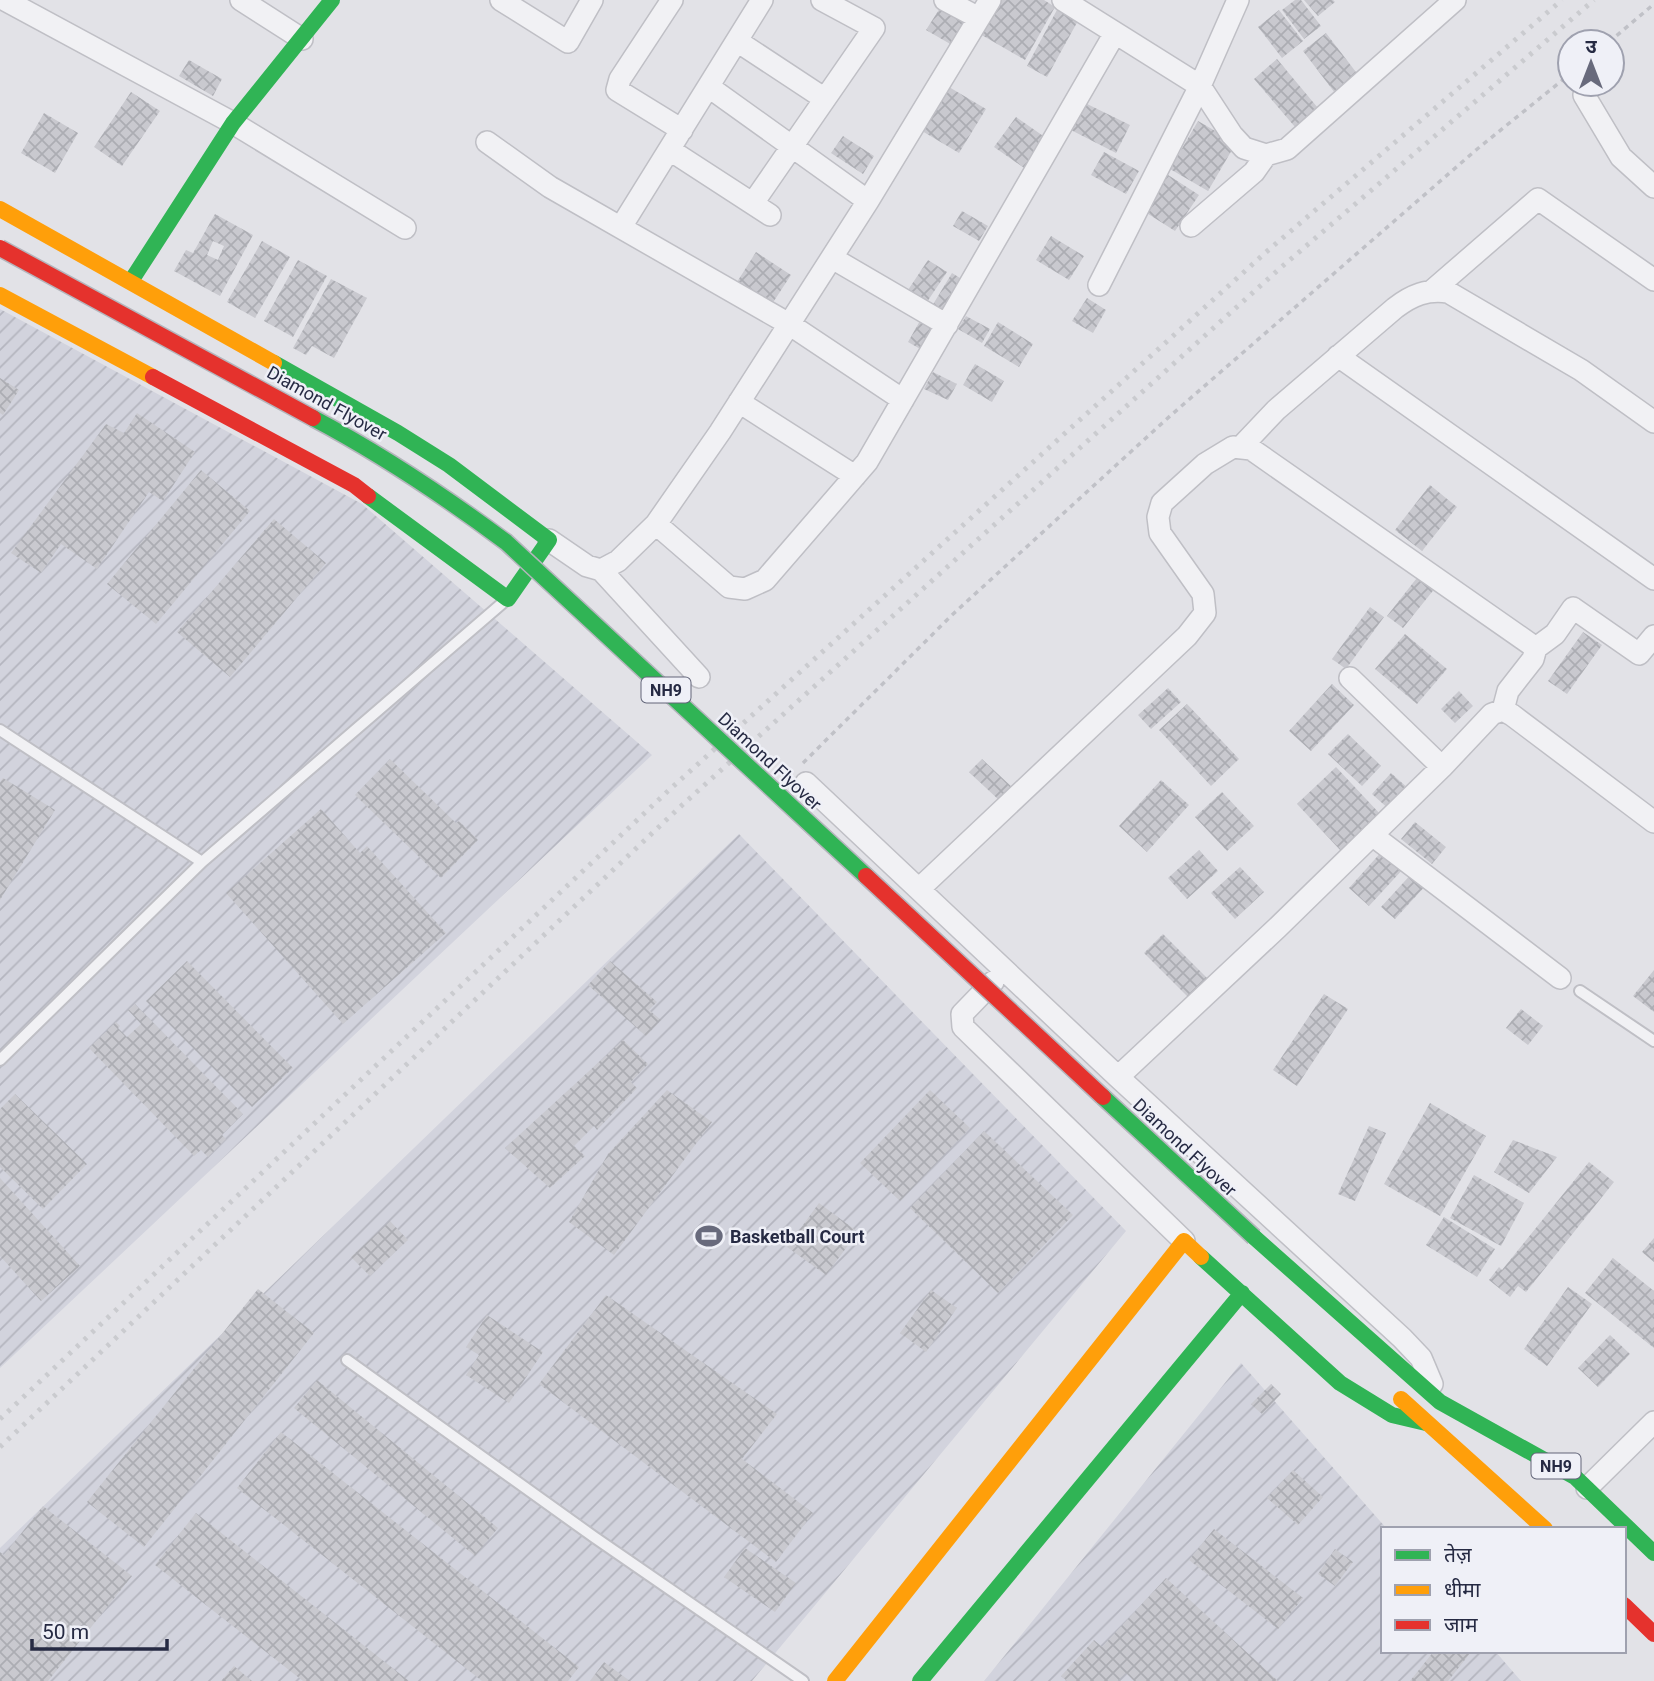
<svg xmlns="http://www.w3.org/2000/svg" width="1654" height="1681" font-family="Roboto,'Noto Sans Devanagari',sans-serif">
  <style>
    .industrial { fill: url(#industrial-furrows) }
    .building { fill: url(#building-cross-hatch); fill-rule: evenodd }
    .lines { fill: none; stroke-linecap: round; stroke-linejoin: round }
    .lane-casing { stroke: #bfbfc5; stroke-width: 14 }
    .street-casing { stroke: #bfbfc5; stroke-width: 24 }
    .path { stroke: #c0c1c7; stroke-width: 3.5; stroke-dasharray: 5 5; stroke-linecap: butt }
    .lane { stroke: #f1f1f4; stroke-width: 10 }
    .street { stroke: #f1f1f4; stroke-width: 21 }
    .fast { stroke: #30b455; stroke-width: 16 }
    .slow { stroke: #ff9f0a; stroke-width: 16 }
    .jam { stroke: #e5322d; stroke-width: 16 }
    .rail { stroke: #cacbcf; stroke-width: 5; stroke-dasharray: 3.5 7; stroke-linecap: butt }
    .fast-bridge-casing { stroke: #b4b5bc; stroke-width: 19; stroke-linecap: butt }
    .jam-bridge-casing { stroke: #b4b5bc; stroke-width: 19; stroke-linecap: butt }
    .fast-bridge { stroke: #30b455; stroke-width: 16 }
    .jam-bridge { stroke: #e5322d; stroke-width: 16 }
    .labels { text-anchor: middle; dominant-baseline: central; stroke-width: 5; stroke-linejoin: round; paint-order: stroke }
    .shield { fill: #eff0f7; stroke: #626579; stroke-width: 2 }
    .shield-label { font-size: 16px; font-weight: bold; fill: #262a43 }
    .street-label { font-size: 18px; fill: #262a43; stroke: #eff0f7 }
    .poi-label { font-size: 18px; font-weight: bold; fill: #262a43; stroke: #eff0f7; text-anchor: start }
  </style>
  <defs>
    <pattern id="industrial-furrows" width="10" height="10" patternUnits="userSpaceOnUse" patternTransform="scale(1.75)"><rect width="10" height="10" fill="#d2d3dd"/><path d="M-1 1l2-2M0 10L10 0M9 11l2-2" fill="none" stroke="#b4b5bf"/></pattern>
    <pattern id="building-cross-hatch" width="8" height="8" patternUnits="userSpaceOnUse" patternTransform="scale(1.75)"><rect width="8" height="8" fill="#c9c9cf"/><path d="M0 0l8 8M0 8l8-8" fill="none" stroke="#acadb3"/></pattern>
  </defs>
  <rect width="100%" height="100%" fill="#e2e2e7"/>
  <path class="industrial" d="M0,309l362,195 290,251 -652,613z
    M739,834l387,397 -374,450h-752v-133z
    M1241,1363l146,166h-4v122h112l26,30h-537z"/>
  <path class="building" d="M1000,0h44l11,7 -30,53 -45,-26z
    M1295,0h6l20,26 -17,13 -22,-29z
    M1304,0h29l2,2 -17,14z
    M940,8l26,16 -14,21 -26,-15z
    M1058,8l21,11 -32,58 -20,-11z
    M1279,10l24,31 -21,17 -24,-31z
    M1326,33l33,43 -24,17 -32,-42z
    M1277,59l41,49 -23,19 -41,-48z
    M189,60l33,19 -9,17 -34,-20z
    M949,87l37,22 -27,44 -37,-22z
    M131,92l29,19 -38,55 -28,-19z
    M1083,102l47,23 -14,28 -47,-24z
    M44,113l34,20 -23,40 -34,-20z
    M1016,117l33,23 -22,30 -33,-23z
    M1198,121l38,22 -28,48 -38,-22z
    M843,136l31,20 -11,18 -32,-21z
    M1104,152l35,19 -13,23 -35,-19z
    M1165,173l34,22 -24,36 -33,-21z
    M962,211l26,15 -9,15 -26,-15z
    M215,214l38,21 -33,61 -46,-25 12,-21 7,3zM213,241l11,5 -6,14 -11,-5z
    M1051,236l33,20 -15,24 -33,-20z
    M262,241l28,16 -35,61 -28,-16z
    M756,252l35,23 -19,29 -35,-22z
    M298,260l29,16 -34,61 -29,-16z
    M928,260l19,12 -20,30 -19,-12z
    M952,273l16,10 -21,33 -15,-10z
    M331,279l36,19 -33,60 -22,-12 -6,9 -13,-7z
    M1087,298l19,12 -13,23 -21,-12z
    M966,316l24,13 -8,14 -24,-14z
    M921,319l14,8 -13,23 -14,-8z
    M998,322l35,22 -14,23 -35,-21z
    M975,364l29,17 -12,21 -29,-17z
    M933,372l24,12 -9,16 -24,-11z
    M0,378l19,12 -16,25 -3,-2z
    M137,413l58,39 -32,49 -14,-9 -52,77 -36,-25 -20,29 -30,-20 95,-129 18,9z
    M201,470l49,41 -94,113 -49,-40z
    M1430,485l27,22 -35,44 -27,-21z
    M274,519l52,44 -96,114 -53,-45z
    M1420,574l16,13 -33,41 -16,-12z
    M1370,607l14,10 -38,52 -14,-10z
    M1583,632l19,13 -35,49 -19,-13z
    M1405,634l42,35 -30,35 -42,-35z
    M1332,684l22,21 -43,46 -22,-20z
    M1168,688l13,14 -30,27 -13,-14z
    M1459,691l14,15 -18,17 -14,-14z
    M1187,704l52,55 -28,27 -52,-56z
    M1348,734l33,32 -19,20 -34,-32z
    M390,759l66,64 3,-2 19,19 -37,38 -86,-83z
    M982,759l32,30 -13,13 -32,-30z
    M1336,767l45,48 -39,37 -45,-48z
    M1391,773l19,17 -19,21 -19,-17z
    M3,778l52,32 -55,90v-118z
    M1161,780l28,25 -42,47 -28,-26z
    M1222,792l32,34 -27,25 -32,-34z
    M321,809l39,44 7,-7 79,87 -103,91 -117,-131z
    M1415,822l31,25 -14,17 -31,-25z
    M1384,849l20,19 -35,38 -20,-18z
    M1199,850l19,21 -31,28 -19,-21z
    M1240,867l24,25 -29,27 -24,-26z
    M1415,870l13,13 -33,36 -14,-12z
    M1163,934l45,45 -19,19 -45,-45z
    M187,961l106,107 -41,39 -106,-106z
    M610,961l47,41 -8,8 12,10 -15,16 -58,-51z
    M1654,970v42l-21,-16z
    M1324,994l24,15 -51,77 -24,-16z
    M135,1004l108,110 -21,21 4,4 -18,18 -7,-7 -7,6 -105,-108 27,-26 4,4 -2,2 9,9 14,-13 -13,-14z
    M1521,1009l22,17 -15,19 -22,-17z
    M623,1040l25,24 -17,18 6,6 -40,42 -3,-4 -20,20 11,10 -35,32 -45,-40z
    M667,1090l45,32 -98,133 -45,-33 39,-68z
    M930,1090l40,38 -70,73 -40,-38z
    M15,1094l72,70 -44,45 -43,-42v-58z
    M1430,1103l56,33 -46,80 -56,-32z
    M1369,1126l17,7 -31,68 -17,-7z
    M984,1131l89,84 -75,78 -88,-85z
    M1513,1140l44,17 -28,36 -35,-21z
    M1589,1162l25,20 -88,110 -8,-6 -8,11 -21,-17 10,-13 3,3z
    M1474,1175l50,28 -23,43 -51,-28z
    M0,1178l80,88 -39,35 -41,-45z
    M819,1203l39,29 -32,43 -39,-28z
    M1444,1217l51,32 -18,28 -51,-32z
    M390,1221l18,19 -38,36 -19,-19z
    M1654,1238v24l-12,-10z
    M1613,1258l41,33v57l-69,-55z
    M1568,1287l24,17 -45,62 -23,-17z
    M258,1289l56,44 -170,214 -57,-45z
    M931,1290l26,18 -31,44 -26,-19z
    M606,1295l171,119 -35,45 71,54 -37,49 -237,-178z
    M487,1315l56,37 -34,51 -43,-28 13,-20 -13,-8z
    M1610,1335l20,19 -32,33 -20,-19z
    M317,1380l181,148 -23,28 -181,-148z
    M1271,1384l10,10 -19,20 -11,-10z
    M281,1432l298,235 -11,14h-86l-245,-193z
    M1293,1470l30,27 -25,28 -31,-27z
    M43,1506l89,70 -84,105h-48v-129l4,3z
    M196,1513l213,168h-106l-148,-116z
    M1214,1529l89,69 -25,31 -89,-69z
    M745,1548l51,35 -21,29 -51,-35z
    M1335,1549l18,13 -18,24 -17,-12z
    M1166,1578l112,103h-144l-8,-8 -8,8h-51l-6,-5 33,-36 8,7z
    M1434,1651h38l-24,30h-38z
    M604,1662l26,19h-40z
    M234,1666l18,15h-31z"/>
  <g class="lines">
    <defs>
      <path id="lane" d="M0,730l202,132
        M1580,991l74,50
        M0,1060l202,-198 304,-262
        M347,1360l247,177 209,144"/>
      <path id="street" d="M5,0l228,123 172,105
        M241,0l61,39
        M501,0l67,42 24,-42
        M672,0l-52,79 -3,11 65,40
        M945,0l34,18
        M1063,0l137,86 32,49 12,13 22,7 21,-6 168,-149
        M737,41l88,58
        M709,87l159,114
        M1584,95l37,62 33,30
        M487,142l63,45 239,137 114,76
        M670,150l100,65
        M753,203l121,-175 -52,-28
        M1191,226l63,-54 12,-17
        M621,227l141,-227
        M832,258l115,67
        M1099,285l101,-199 38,-86
        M1433,290l105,-91 116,81
        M1338,356l316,223
        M739,402l116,74
        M1240,448l36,-38 119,-102c17,-13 32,-19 53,-16l133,78 73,52
        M656,524l73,63 16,2 20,-9 102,-118 248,-429
        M549,540l38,26 14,4 17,-9 38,-37 64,-92 148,-231 122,-201
        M601,570l98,107
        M1536,648l19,-14 18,-26 66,46 15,-18
        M1350,678l92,89
        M806,783l312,294 284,261 19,20 11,26
        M1372,835l188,143
        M919,889l268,-253 18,-23 -2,-19 -43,-61 -2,-16 4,-14 43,-39 28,-17 18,2 285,199 -3,11 -25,32 -5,19
        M993,982l-31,32 1,13 221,214
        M1118,1077l159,-149 165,-161 50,-53 11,-4 9,5 142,107
        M1587,1488l67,-66"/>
    </defs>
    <use href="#lane" class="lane-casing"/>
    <use href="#street" class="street-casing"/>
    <path class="path" d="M1609,42l45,-38
      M803,763l149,-148 218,-199 306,-266 94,-76"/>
    <use href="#lane" class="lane"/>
    <use href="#street" class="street"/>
    <path class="fast" d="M131,281l102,-158 99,-123
      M274,363l124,70 51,32 100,75 -41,59 -140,-103
      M1254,1237l186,165 135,75 79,76
      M1201,1257l139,126 52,32 34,8
      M920,1681l322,-388"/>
    <path class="slow" d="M0,209l274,154
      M0,295l153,82
      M1401,1399l144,130
      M835,1681l349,-440 17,16"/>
    <path class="jam" d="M153,377l201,108 14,11
      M1624,1605l30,29"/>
    <path class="rail" d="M0,1419l668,-628 597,-538 297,-253
      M0,1447l680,-640 598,-537 316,-270"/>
    <defs>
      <path id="fast-bridge" d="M313,418c68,36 131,78 193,124l360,334
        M1103,1097l151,140"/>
      <path id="jam-bridge" d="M0,248l313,170
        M866,876l237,221"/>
    </defs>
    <use href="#fast-bridge" class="fast-bridge-casing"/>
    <use href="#jam-bridge" class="jam-bridge-casing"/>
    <use href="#fast-bridge" class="fast-bridge"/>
    <use href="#jam-bridge" class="jam-bridge"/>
  </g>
  <defs>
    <symbol id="stadium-bare" viewBox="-9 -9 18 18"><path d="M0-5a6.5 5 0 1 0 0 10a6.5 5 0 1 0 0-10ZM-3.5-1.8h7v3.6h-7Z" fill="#686a7c" stroke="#eff0f7" stroke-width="2.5" paint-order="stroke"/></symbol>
  </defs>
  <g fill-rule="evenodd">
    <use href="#stadium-bare" x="690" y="1217" width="38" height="38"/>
  </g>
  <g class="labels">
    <g class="shield">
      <rect x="641.5" y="677.5" width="49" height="25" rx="5"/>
      <rect x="1531.5" y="1453.5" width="49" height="25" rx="5"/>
    </g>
    <g class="shield-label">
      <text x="666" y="690">NH9</text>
      <text x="1556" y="1466">NH9</text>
    </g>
    <g class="street-label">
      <text transform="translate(327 403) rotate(29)">Diamond Flyover</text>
      <text transform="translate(770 761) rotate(43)">Diamond Flyover</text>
      <text transform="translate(1185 1147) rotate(43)">Diamond Flyover</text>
    </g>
    <g class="poi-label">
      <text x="730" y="1236">Basketball Court</text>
    </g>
  </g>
  <rect x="1381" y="1527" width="245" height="126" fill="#eff0f7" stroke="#9fa1af" stroke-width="2"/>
  <rect x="1395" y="1550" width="35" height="10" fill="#30b455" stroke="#9fa1af" stroke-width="2"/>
  <text x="1444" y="1562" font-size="21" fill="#262a43">तेज़</text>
  <rect x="1395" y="1585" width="35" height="10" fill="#ff9f0a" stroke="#9fa1af" stroke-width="2"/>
  <text x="1444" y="1597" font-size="21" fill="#262a43">धीमा</text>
  <rect x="1395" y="1620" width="35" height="10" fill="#e5322d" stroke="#9fa1af" stroke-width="2"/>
  <text x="1444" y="1632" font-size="21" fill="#262a43">जाम</text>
  <g transform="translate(1591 63)"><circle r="33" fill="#eff0f7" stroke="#9fa1af" stroke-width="2"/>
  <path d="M0-5L12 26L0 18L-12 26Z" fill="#686a7c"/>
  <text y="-10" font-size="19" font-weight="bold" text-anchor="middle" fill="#262a43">उ</text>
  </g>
  <path d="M32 1639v10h135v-10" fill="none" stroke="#262a43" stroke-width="3.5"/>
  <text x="42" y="1639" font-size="21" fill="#262a43" stroke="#eff0f7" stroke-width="5" paint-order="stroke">50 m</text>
</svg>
